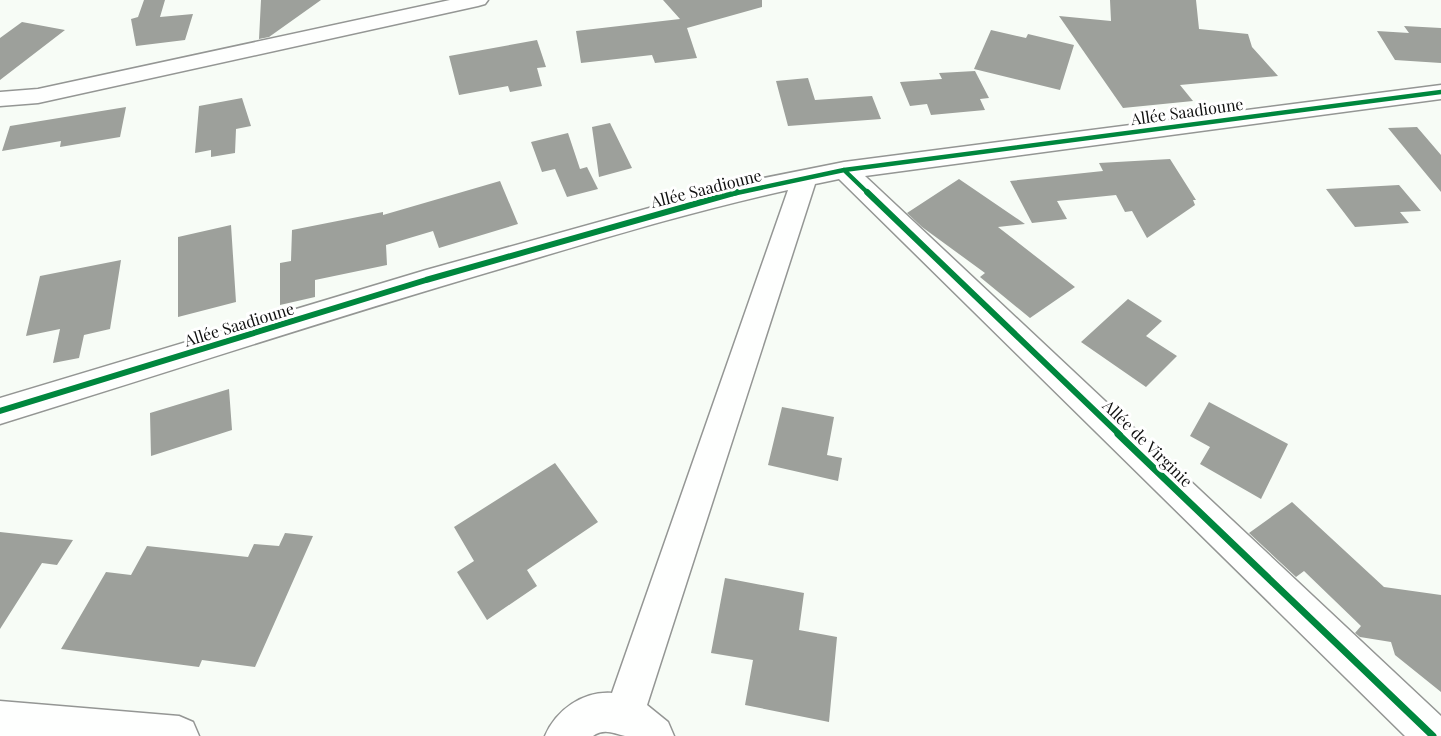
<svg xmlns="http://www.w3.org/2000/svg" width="1441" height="736" font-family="'Playfair Display',serif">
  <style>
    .building { fill: #9da09b }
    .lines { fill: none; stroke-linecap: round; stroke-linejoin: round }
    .street-casing { stroke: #949694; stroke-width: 3 }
    .street { fill: #fefffe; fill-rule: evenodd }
    .cycleway-far2-casing { stroke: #fff; stroke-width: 8 }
    .cycleway-far1-casing { stroke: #fff; stroke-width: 10 }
    .cycleway-casing { stroke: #fff; stroke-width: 10 }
    .cycleway-far2 { stroke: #00873e; stroke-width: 4.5 }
    .cycleway-far1 { stroke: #00873e; stroke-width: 6 }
    .cycleway { stroke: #00873e; stroke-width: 7 }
    .labels { text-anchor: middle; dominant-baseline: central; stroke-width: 6; stroke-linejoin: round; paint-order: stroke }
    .street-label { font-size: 16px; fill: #101010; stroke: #fff }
  </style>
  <rect width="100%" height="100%" fill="#f7fcf6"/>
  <path class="building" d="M144,0h21l-5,17 33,-3 -8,26 -49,6 -5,-27 7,-2z
    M261,0h60l-52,37 -10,2z
    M663,0h99v7l-75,21 10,30 -42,5 -3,-8 -71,8 -5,-32 104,-12z
    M1110,0h86l3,29 49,5 4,13 26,29 -98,9 13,16 -70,7 -64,-92 52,5z
    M22,22l43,8 -65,50v-42z
    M1404,26l37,2v35l-46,-3 -18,-29 32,2z
    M991,30l35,8 2,-4 46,11 -14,45 -86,-21z
    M537,40l9,27 -9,1 5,18 -32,6 -2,-6 -49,9 -10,-39z
    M975,71l14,27 -9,1 5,11 -54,5 -4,-11 -17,2 -10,-24 42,-3 -3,-6z
    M808,78l7,22 57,-4 9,23 -93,7 -12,-45z
    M242,98l9,28 -15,3 -1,24 -24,4v-7l-16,3 4,-47z
    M126,107l-6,30 -60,10 1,-6 -59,10 8,-25z
    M610,123l22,45 -33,9 -7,-50z
    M1417,127l24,28v37l-53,-64z
    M568,133l12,36 7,-2 11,22 -31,8 -12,-28 -13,3 -11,-30z
    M1170,159l26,41h-3l2,5 -48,33 -15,-27 -7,1 -9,-17 -59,6 10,18 -35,4 -22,-42 93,-10 -4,-8z
    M959,179l66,45 -27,3 77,60 -45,31 -50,-41 5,-4 -63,-46 -15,-14z
    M500,181l18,43 -79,24 -6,-17 -47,14 1,20 -72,15v17l-35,8v-42l11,-2 1,-31 91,-18v3z
    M1399,185l22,26 -21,1 9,11 -54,4 -29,-38z
    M231,225l5,77 -58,15v-80z
    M121,260l-11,69 -26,6 -5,23 -26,5 7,-34 -34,7 14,-60z
    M1128,299l34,22 -16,15 31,20 -31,31 -65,-45z
    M229,389l3,41 -81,26 -1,-43z
    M1209,402l79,42 -27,55 -61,-35 10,-17 -20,-11z
    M782,407l52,10 -7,38 15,3 -4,23 -70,-16z
    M555,463l43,59 -71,48 10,16 -50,34 -30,-48 17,-11 -20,-34z
    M1292,502l92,85 57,8v97l-46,-37 -4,-13 -31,-5 -5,-4 6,-7 -57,-55 -8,6 -47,-44z
    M0,532l73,8 -16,25 -15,-2 -42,66z
    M285,533l28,3 -58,131 -53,-7 -3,7 -138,-18 45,-77 25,3 16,-29 101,11 6,-13 25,2z
    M725,578l79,15 -5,37 38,7 -8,85 -84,-17 8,-45 -42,-7z"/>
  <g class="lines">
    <defs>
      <path id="street" d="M450,0h38l-3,4 -7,2 -440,97 -38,3v-14l38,-3z
        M1441,85v14l-576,77 576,540v20h-36l-566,-557 -24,5 -168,521 21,17 6,14c-13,0 -37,0 -49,0 -11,-3 -22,-8 -32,0h-48c11,-26 38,-45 67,-43l176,-503c-96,21 -190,50 -285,78 -168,49 -335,104 -503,156v-26l426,-128 313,-87 105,-21z
        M0,701l179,15 14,6 6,14h-199z"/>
    </defs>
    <use href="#street" class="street-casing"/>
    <use href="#street" class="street"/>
    <defs>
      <path id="cycleway-far2" d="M844,170l25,24
        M732,194l112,-24 597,-78"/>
      <path id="cycleway-far1" d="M867,192l253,243
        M0,411l426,-131 311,-88"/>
      <path id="cycleway" d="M1118,434l315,302"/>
    </defs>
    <use href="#cycleway-far2" class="cycleway-far2-casing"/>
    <use href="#cycleway-far1" class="cycleway-far1-casing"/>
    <use href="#cycleway" class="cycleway-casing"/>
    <use href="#cycleway-far2" class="cycleway-far2"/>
    <use href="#cycleway-far1" class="cycleway-far1"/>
    <use href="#cycleway" class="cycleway"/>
  </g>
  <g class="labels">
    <g class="street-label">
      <text transform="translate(1187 111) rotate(-8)">Allée Saadioune</text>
      <text transform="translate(706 188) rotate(-14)">Allée Saadioune</text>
      <text transform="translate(239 324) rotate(-17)">Allée Saadioune</text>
      <text transform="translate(1148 443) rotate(44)">Allée de Virginie</text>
    </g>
  </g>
</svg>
